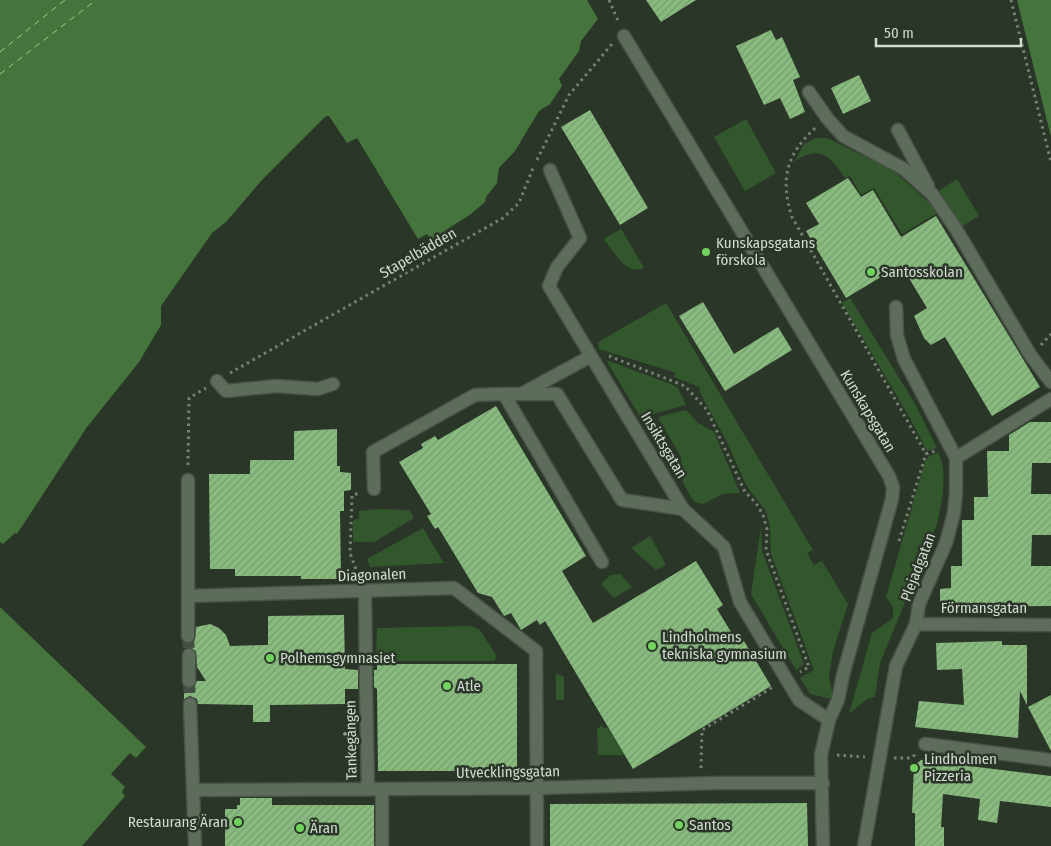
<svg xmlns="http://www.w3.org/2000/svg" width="1051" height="846" font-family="'Fira Sans Condensed',sans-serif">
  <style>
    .green { fill: #33572c }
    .water { fill: #45743c }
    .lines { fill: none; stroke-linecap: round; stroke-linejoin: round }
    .ferry { stroke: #94d787; stroke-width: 1; stroke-dasharray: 6 5; stroke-linecap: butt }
    .building { fill: url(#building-hatch) }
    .minor-tunnel { stroke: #434f41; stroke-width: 12; stroke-dasharray: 12 6; stroke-linecap: butt }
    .minor-casing { stroke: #485246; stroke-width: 15 }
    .path { stroke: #778275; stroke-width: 3; stroke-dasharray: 2.5 4; stroke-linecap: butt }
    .minor { stroke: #5e6c5b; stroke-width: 12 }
    .poi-dot { fill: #71d35e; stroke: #2a3627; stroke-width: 2 }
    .labels { text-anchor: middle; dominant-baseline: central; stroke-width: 5; stroke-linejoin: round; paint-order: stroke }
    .poi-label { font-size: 15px; fill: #d3dbd2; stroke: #2a3627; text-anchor: start }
    .street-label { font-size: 15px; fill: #d3dbd2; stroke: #2a3627 }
  </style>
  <defs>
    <pattern id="building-hatch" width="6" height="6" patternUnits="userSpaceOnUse" patternTransform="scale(1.25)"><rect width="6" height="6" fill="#89bb7f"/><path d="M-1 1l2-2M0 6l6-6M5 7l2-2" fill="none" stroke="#769d6f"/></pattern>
  </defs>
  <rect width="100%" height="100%" fill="#2a3627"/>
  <path class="green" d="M746,119l30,54 -31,18 -31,-54z
    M815,138h12l66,32 42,38 1,6 -34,20 -28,-46 -13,7 -11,-19 -5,2c-14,-21 -25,-34 -50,-17l9,-17z
    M957,179l22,37 -18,11 -22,-36z
    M621,229l23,39c-18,8 -30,-16 -40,-29z
    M850,298l64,104 23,46 -10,3 -17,-33 -68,-115z
    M666,303l147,247 -6,3 7,12 8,-4 26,43 -15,47 -4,26 4,20 -2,2 -21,-5 -10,-16 14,-8 -43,-116 -1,-28 -4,-15 -20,-26 -19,-43 -28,-51 2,-3 -27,-11 2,-4 -77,-24 -1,-7z
    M606,360l67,25 5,3 8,17 -32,9 -12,6z
    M686,410l12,13 16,9 26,61 -17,1 -20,10 -9,-2 -11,-19 -2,-26 -23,-40z
    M938,453c11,15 3,56 -2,74l-56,136 -5,34 -8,2 -18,15 23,-81 21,-15v-11l-7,-10 39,-135 4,-6z
    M377,509l33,1 4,8 -40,24h-21v-22l6,-1v-8z
    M761,527l1,24 42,113 -8,6 -45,-76z
    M423,528l21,35 -74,4 -3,-8z
    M650,536l16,29 -10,5 -25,-22z
    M620,574l12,13 -18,11 -13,-14 10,-9z
    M471,626l9,4 16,25 -1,6h-119l1,-33z
    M556,673l8,4v23h-8z
    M602,725l2,3 3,-1 17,28h-26l-1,-26z"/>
  <path class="water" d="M0,0h587l11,19 -17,22 -2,10 -20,28 3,7 -12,18 -11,7 -24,40 -16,17 -2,15 -11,14 -1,5 -14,12 -39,25 -5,-5 -9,5 -61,-101 -10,5 -18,-27h-3l-64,64 -36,42 -14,11 -51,73v19l-22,37 -52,65 -70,107 -2,-1 -12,11 -3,-2z
    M1017,0h34v137z
    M0,607l146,140 -10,11 -6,-5 -19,21 14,13 -3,5 3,4 -43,50h-82z"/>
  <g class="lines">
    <path class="ferry" d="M0,52l65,-52
      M0,74l96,-74"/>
  </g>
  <path class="building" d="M646,0h50l-35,22z
    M771,30l5,10 6,-3 18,40 -7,3 12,32 -15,7 -10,-21 -16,7 -28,-59z
    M859,75l12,26 -28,13 -12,-26z
    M590,110l58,98 -28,17 -59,-98z
    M848,178l13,19 12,-7 28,47 35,-21 104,171 -48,29 -47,-79 -14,8 -7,-7 -10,-22 13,-8 -26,-43 -55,33 -40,-67 13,-7 -13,-21z
    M703,302l31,52 44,-27 14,23 -67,41 -46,-75z
    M496,406l90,150 -24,15 31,52 103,-62 27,44 -6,4 22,36 5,-4 27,45 -138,83 -88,-148 -5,4 -3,-5 -16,10 -10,-17 -7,3 -12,-19 -14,-4 -40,-66 -3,2 -8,-13 4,-2 -32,-52 24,-14 -2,-4 14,-8 3,4z
    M1030,422h21v41h-19l-1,31h20v41h-19l-1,31h20v40l-111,1v-18l11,-1v-22h11v-46h12v-23h14l-1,-46h22v-16z
    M337,429v37h3v6l11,1v17l-7,1v20h-4l1,68h-40v-3h-66v-7h-25l-1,-95h41v-14h44v-29z
    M344,615l1,54 13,1v19h-13v15l-75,1v17h-17v-17l-55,-1 -1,-5 -7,-3 -6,3v-12l9,1 4,-7h9l-9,-14 -1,-16 -10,-3v-4l6,-1 3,-3 1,-13 14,-3 9,4 7,7 4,11 38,-1v-29z
    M1002,641v4h25v60l-7,-14 -2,47 -103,-11 4,-26 45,4 -2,-36 -25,1 -1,-27z
    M377,664h140v107h-139l-1,-82 -3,-2v-17h3z
    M1051,695v56l-23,-44z
    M921,760l130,16v31l-51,-6 -3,22 -19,-3 2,-21 -37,-5 -2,33h3v19h-29v-33h-3l2,-47z
    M240,798h32v7h102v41h-149v-37h12v-4h3z
    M807,803l1,43h-258v-42z"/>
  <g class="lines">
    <path class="minor-tunnel" d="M188,636l1,19
      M189,681l1,23"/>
    <defs>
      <path id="minor" d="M624,36l265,440 4,11 -1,12 -49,176 -5,25 -9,20 -8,35 2,91
        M809,92l18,26 16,18 61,33 29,26 23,34 75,127 20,26
        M898,130l30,56
        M550,170l30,68 -23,29 -8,19 134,223 41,38 16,55 59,98 30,20
        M217,381l9,10 50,-5 42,3 15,-5
        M523,393l68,-37
        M504,394h53l65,106 61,9
        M956,458l95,-59
        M188,480v156
        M374,489l-1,-37 102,-57 29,-1 98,168
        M365,592l1,92
        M188,596l266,-8 82,63 1,195
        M916,624l135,1
        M189,655v26
        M366,689l2,100
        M190,704l5,142
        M925,744l126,16
        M382,789v57
        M194,790l343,-2 181,-5h105
        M864,846l32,-180 20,-42 3,-20 27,-61 8,-30 2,-21v-34l-52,-99 -7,-24 -1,-28"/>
    </defs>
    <use href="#minor" class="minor-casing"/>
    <path class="path" d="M609,0l10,23
      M1011,0l40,162
      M815,128c-29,27 -35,51 -23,89l134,237
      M537,160l32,-65 43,-51
      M1041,345l10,-11
      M609,356l76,30 22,24 38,82 11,11 7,12 4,14 -1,21 43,117 -9,5
      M230,373l273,-155 16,-15 14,-35
      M188,465l1,-67 17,-10
      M899,541l27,-87 9,-3
      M358,575l-8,-22 2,-58 9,-2
      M837,755l28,2
      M894,758h17l5,-4
      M701,768l1,-38 71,-43"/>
    <use href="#minor" class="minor"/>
  </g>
  <g class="poi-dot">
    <circle cx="706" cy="252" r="5"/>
    <circle cx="871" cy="272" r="5"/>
    <circle cx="652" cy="646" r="5"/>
    <circle cx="270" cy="658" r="5"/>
    <circle cx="447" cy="686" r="5"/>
    <circle cx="914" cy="768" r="5"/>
    <circle cx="238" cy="822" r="5"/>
    <circle cx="679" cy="825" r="5"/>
    <circle cx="300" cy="828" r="5"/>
  </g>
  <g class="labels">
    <g class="poi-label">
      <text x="716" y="243">Kunskapsgatans<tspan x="716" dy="17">förskola</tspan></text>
      <text x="881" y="272">Santosskolan</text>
      <text x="662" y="637">Lindholmens<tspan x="662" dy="17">tekniska gymnasium</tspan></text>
      <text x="280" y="658">Polhemsgymnasiet</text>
      <text x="457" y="686">Atle</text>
      <text x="924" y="759">Lindholmen<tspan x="924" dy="17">Pizzeria</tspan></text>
      <text x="228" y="822" text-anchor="end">Restaurang Äran</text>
      <text x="689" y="825">Santos</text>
      <text x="310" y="828">Äran</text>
    </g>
    <g class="street-label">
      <text transform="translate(418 253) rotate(-30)">Stapelbädden</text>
      <text transform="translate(868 411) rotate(59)">Kunskapsgatan</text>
      <text transform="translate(664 445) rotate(59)">Insiktsgatan</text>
      <text transform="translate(918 567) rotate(-69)">Plejadgatan</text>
      <text transform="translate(372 575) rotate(-2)">Diagonalen</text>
      <text x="984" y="608">Förmansgatan</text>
      <text transform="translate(351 740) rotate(-91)">Tankegången</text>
      <text transform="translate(508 772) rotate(-1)">Utvecklingsgatan</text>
    </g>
  </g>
  <path d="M876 38v8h145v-8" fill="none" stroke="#d3dbd2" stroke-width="2.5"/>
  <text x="884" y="38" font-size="15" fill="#d3dbd2" stroke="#2a3627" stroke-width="4" paint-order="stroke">50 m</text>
</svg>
